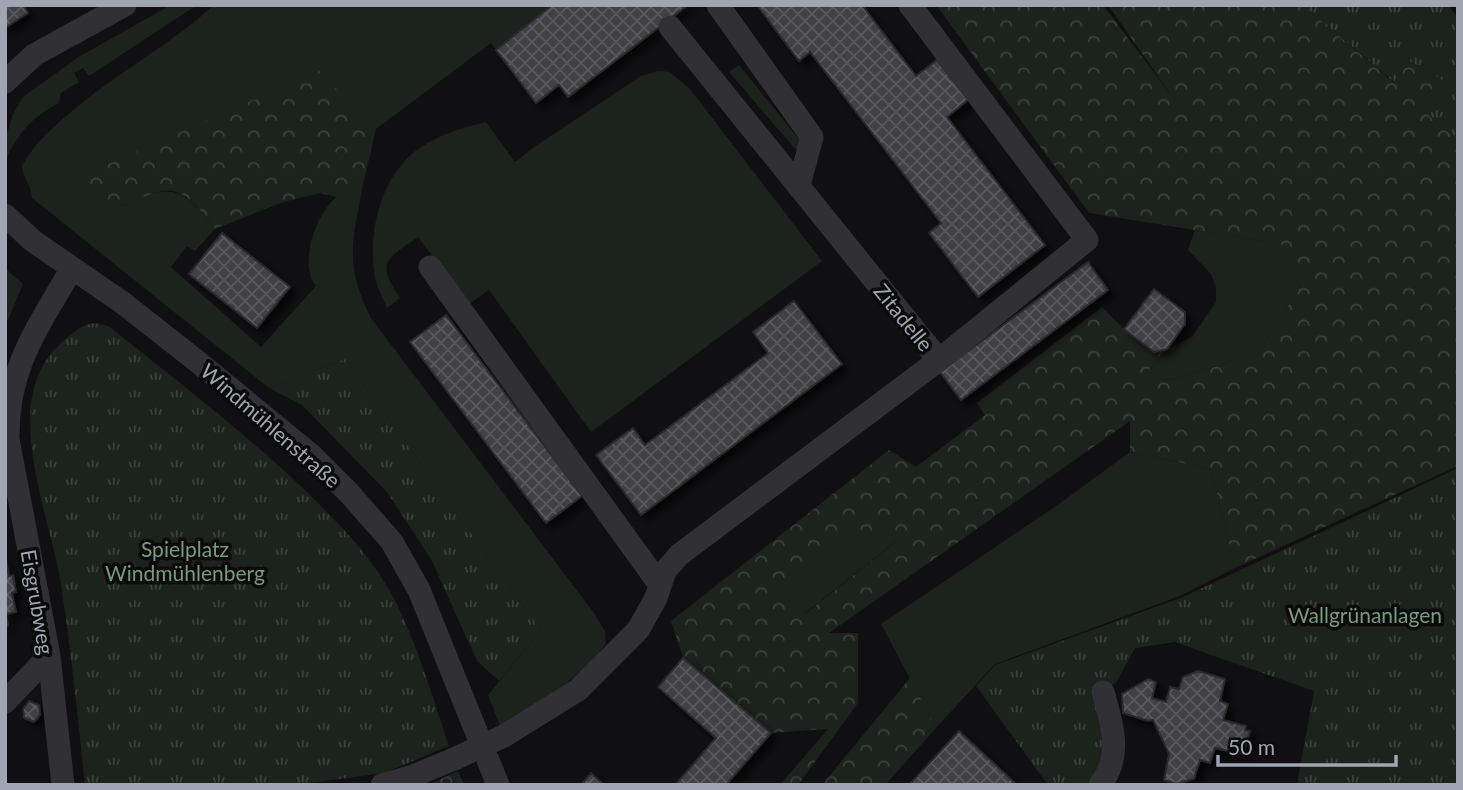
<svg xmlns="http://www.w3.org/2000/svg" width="1463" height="790" font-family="Lato,sans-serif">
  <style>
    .grass { fill: #1c231d }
    .forest { fill: url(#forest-crowns); fill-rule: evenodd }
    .park { fill: url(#park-tufts) }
    .building { fill: url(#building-cross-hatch); stroke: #2a2a2d; stroke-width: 2; filter: url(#shadow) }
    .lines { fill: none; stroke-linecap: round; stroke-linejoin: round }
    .minor { stroke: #313135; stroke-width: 23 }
    .minor-bridge { stroke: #313135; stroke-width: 23 }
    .labels { text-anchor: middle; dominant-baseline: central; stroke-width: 7; stroke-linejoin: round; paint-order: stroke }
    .street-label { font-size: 21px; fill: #a1a5b1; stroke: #0b0b0c }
    .park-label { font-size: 21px; fill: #799b7d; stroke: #0b0b0c }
  </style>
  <defs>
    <pattern id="forest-crowns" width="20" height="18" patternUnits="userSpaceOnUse" patternTransform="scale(1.75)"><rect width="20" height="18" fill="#1c231d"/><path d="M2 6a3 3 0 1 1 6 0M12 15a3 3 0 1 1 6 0" fill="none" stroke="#3a403b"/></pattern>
    <pattern id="park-tufts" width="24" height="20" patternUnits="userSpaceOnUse" patternTransform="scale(1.75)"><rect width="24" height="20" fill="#1c231d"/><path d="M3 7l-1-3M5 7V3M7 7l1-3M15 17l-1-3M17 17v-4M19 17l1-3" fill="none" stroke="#3a403b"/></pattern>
    <pattern id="building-cross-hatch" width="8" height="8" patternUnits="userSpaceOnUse" patternTransform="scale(1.75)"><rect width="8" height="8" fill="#3f4044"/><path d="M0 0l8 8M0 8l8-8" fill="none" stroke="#58595d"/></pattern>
    <filter id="shadow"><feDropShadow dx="6" dy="6" stdDeviation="3.5" flood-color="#0009"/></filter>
  </defs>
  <rect width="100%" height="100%" fill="#100f11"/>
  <path class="grass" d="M171,5h26l-108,71 -6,-8 -9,5 5,9 -18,11 -2,10c-28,15 -40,29 -54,58l2,-27 6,-20 10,-17 57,-41z
    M214,5h338l-56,45 -5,-7 -115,86 -58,-58 -198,136c50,-24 61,-23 95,22l-20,22 -8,-5 -16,21 90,80 55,-61c-18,-22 0,-74 22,-90 7,-5 17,-8 25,-12 -10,58 -20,78 8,134l223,295 11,18 1,13c-28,35 -67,61 -105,84l-13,-33 53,-65 -196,-271 -76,29 -237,-190c0,-11 -9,-20 -10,-32 13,-24 30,-38 50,-55 45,-38 99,-67 142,-106z
    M739,65l64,79 -7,6 -67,-78z
    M658,71l12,1 20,17 132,172 -231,171 -102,-142 -20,14 -51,-67c-33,23 -42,25 -18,61l-13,10c-4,-10 -10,-20 -12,-31 -8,-44 6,-104 46,-130 20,-13 43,-20 65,-25l29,40 19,-15 107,-71z
    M1195,230l87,14 18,43 -39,61 -40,17 -51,15 -29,-2 26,-29 25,-12 24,-35v-15l-5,-13 -23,-24z
    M5,268l18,16 -15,36 -3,1z
    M1130,452l81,17 24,99 -55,28 -185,68 -59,64 -55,-104 178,-120z
    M849,529l50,10 -95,75 -33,-27z"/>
  <path class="forest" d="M936,5h167l71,94 -66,-94h195l90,77 13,-23 43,25 -20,32 29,24v326l-223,102 -24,-99 -81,-17v-31l-301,212h29v70l-60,82h-18l48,-56 -57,4 -88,-76 -12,-36 218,-171 27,17 69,-52 -8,-12 125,-96 22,22 30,23 13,-3 -25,28 28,3 51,-15 40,-17 39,-61 -19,-43 -192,-31zM849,529l49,11 -93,74 -33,-27z
    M319,71l57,58 -13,55 -26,13 -17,-4 -37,9 -68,27c-47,-64 -52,-32 -112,-18l-14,-10 -8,-25z
    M910,678l26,50 -51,57h-63z
    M458,771l6,14h-36z"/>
  <path class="park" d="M1303,5h144l11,12v123l-29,-24 20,-32 -43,-25 -12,23z
    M96,323l14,4c66,53 134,105 196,164 29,29 57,56 79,92 28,45 47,113 64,163l-65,27 -90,12h-209c-7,-67 -14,-134 -24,-201 -11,-69 -61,-181 -4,-237 13,-11 22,-23 39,-24z
    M345,359l196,271 -42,51 -22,-20 -46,-102 -44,-67 -85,-87 -33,-17z
    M1458,468v317h-161l17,-94 -139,-49 -40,6 -19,35 -24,13c13,32 23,60 -2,89h-42l-72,-99 19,-21 188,-68z"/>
  <path class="building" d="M5,5h18l5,8 -23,15z
    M552,5h136l-120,92 -9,-12 -23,18 -40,-53z
    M757,5h105l54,71 21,-16 31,40 -21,17 98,128 -67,52 -49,-64 12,-10 -131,-171 -11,9z
    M222,233l68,54 -33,41 -68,-54z
    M1088,262l20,28 -147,110 -21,-28z
    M1154,289l31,23v12l-18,25 -13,3 -30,-23z
    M794,301l48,63 -201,151 -45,-60 37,-27 12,17 123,-92 -15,-21z
    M446,315l136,181 -36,27 -136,-181z
    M5,556l4,20 4,-1 3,17 -4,1 4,19 -10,2 2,11 -3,4z
    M683,658l88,75 -45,52h-51l41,-47 -58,-51z
    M1198,671l27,8 -5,22 8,3 -5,16 23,6 -1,4 5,1 -6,20 -14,-4 -2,4 -13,-3 -5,15 -10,-3 -6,19 -18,5 -12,-4 5,-26 -16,-34 -5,1 -25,-8 -1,-19 26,-15 8,3 -4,16 14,4 4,-15 9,2 4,-12z
    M29,701l10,4 1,10 -6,7 -10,-4 -1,-9z
    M959,731l55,51 -3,3h-102z
    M591,773l13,12h-23z"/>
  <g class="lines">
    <path class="minor" d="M718,5l94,132 -13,48
      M910,5l177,235 -148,120
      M5,82l29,-27 91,-50
      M5,215l28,26 90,62 75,59 113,93 39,39 42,48 27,48 59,146
      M430,267l230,318
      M5,702l44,-46
      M504,736l74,-46 60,-60 18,-32 9,-27 14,-16 260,-195 -269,-333
      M488,760l10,25
      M63,785l-14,-129 -41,-217c-1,-73 30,-111 64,-171
      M382,785l31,-9 41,-17
      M1100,785c23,-29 12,-61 3,-93"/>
    <path class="minor-bridge" d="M454,759l50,-23"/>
  </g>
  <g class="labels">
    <g class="street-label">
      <text transform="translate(904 317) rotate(51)">Zitadelle</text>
      <text transform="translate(271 425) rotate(41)">Windmühlenstraße</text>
      <text transform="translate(38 602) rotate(80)">Eisgrubweg</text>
    </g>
    <g class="park-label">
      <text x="185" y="548">Spielplatz<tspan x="185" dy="24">Windmühlenberg</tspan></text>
      <text x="1365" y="614">Wallgrünanlagen</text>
    </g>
  </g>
  <rect width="1463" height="790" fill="none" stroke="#a1a5b1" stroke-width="14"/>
  <path d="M1218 755v10h178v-10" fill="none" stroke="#a1a5b1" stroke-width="3.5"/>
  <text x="1228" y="755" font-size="21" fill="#a1a5b1" stroke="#0b0b0c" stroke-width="5" paint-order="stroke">50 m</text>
</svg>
